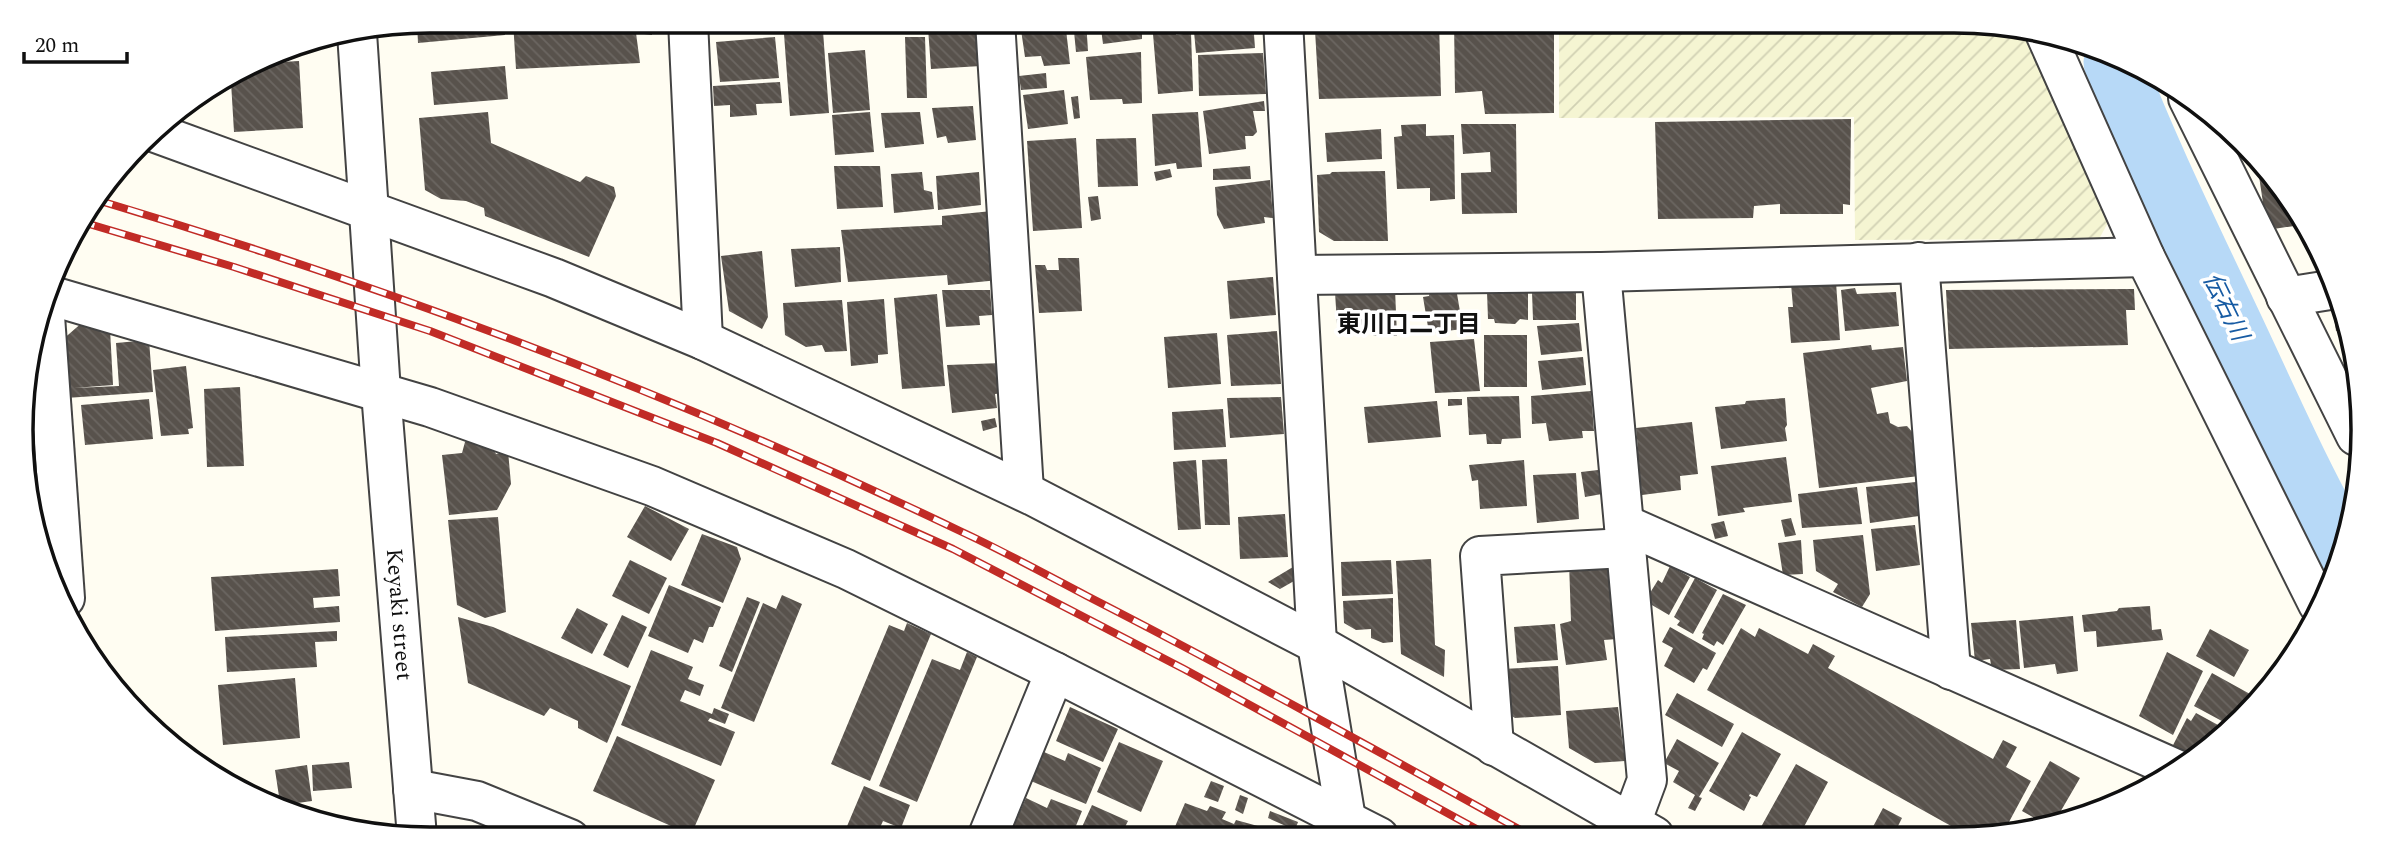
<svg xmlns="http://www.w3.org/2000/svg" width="2384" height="860" font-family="Spectral,'Noto Sans JP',serif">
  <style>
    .farmland { fill: url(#farmland-furrows) }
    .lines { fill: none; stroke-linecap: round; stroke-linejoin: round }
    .river { stroke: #b7d9f7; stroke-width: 61 }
    .building { fill: url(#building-back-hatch) }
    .minor-casing { stroke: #434343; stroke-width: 42 }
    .minor { stroke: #fff; stroke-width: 38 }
    .rail-casing { stroke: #c12b26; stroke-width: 8 }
    .rail { stroke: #fff; stroke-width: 5; stroke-dasharray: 16; stroke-linecap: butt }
    .labels { text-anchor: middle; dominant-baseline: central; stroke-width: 7; stroke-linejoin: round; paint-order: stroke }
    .street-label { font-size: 23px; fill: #101010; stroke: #fff }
    .water-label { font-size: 24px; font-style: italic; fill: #175ba3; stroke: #fff }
    .neighbourhood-label { font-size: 24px; font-weight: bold; fill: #101010; stroke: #fff }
    .rim { fill: none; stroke: #101010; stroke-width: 3.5 }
  </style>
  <defs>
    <pattern id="farmland-furrows" width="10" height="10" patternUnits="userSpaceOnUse" patternTransform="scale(1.75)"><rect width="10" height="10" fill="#f5f5d2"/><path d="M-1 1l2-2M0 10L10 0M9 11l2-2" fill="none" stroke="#d1d1b3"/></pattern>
    <pattern id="building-back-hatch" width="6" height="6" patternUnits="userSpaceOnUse" patternTransform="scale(1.75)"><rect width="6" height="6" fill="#58524c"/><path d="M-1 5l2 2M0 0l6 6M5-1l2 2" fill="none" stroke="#6b6661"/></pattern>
  </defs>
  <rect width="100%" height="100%" fill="#fffdf2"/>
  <path class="farmland" d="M1559,21h395l70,9 86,189 -11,20 -244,1 -1,-123 -295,1z"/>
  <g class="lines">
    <path class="river" d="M2114,62c34,89 77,176 118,263 35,74 70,155 111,225"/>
  </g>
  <path class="building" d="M430,21h74l1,14 -87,8 -1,-20z
    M513,21h138l1,14 -16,-2 4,30 -124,6z
    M1032,21h33l5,43 -26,2 -3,-10 -16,1 -5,-34h12z
    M1073,21h13l2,30 -12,1z
    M1100,21h42v18l-39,5z
    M1174,21l2,14 15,-2 2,58 -35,3 -6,-72z
    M1193,21h60l2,27 -59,5z
    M1385,21h40l1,12h5l-1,-12h9l2,75 -122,3 -4,-69 71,-1z
    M1454,21h100v92l-69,1 -3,-23 -27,2z
    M964,26l16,9 1,31 -50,3 -3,-41z
    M823,31l6,82 -39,3 -6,-82z
    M775,37l4,41 -59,4 -4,-40z
    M905,37h20l2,61h-20z
    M865,50l5,60 -37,3 -5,-60z
    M1141,52l1,51 -19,1 -1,-5 -32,1 -4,-43z
    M1263,53l3,41 -67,2 -1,-41z
    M299,61l4,67 -69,4 -3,-50 32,-19z
    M505,66l3,33 -74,6 -3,-33z
    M1046,73l1,15 -26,2 -2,-14z
    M780,82l2,21 -26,1 1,11 -27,2v-12l-16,1 -1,-20z
    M1064,90l4,34 -40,5 -5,-34z
    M1078,96l2,22 -6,1 -3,-22z
    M1264,101l1,10h-12l4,21 -4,4h-8l1,13 -37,5 -6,-43z
    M973,106l3,34 -28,3 -2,-7 -9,2 -5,-30z
    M488,112l3,31 89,39 6,-6 28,11 2,9 -27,61 -104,-41 -1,-8 -18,-7 -25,-2 -16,-9 -6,-72z
    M870,112l4,40 -39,3 -3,-40z
    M920,112l4,32 -39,4 -4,-35z
    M1198,112l4,55 -25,2 -1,-6 -21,3 -3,-52z
    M1851,119l-1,86 -7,-1v10h-63v-10l-26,2 -1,12 -95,1 -3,-97z
    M1426,124v12l28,-1 1,64 -25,2v-13l-33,1 -3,-52 8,-1 -1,-11z
    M1461,124h55l1,89 -55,1 -1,-41 30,-1 -1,-20 -27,2z
    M1381,129l1,30 -55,3 -2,-29z
    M1076,138l6,90 -49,3 -6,-90z
    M1136,138l2,48 -40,1 -2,-48z
    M834,166h46l3,41 -46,2z
    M1250,166l1,13 -38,1v-11z
    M1170,169l2,8 -16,4 -2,-9z
    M1385,171l3,70h-54l-15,-9 -2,-57 13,-1 2,-2z
    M922,172l2,18 8,2 2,17 -40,4 -3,-39z
    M979,172l2,33 -43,5 -2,-34z
    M2259,176h5l43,48 -40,6z
    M1270,180l3,38 -9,-1 1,6 -41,6 -7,-14 -2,-28z
    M1098,196l3,23 -10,2 -3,-24z
    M992,211l7,69 -51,5 -1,-10 -99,7 -7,-52 101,-5v-9z
    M840,247l1,35 -46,5 -4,-38z
    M762,251l6,66 -6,12 -33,-18 -8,-55z
    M1058,258h21l3,53 -43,2 -4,-48h10l2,5h12z
    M1273,277l3,38 -46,4 -3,-38z
    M1836,282l4,58 -49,3 -3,-36h5l-2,-23z
    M1576,286v34h-43l-1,-28 10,1 4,-5z
    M1456,288l7,41 -34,4 -6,-36 6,-1 1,-7z
    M1855,288l2,6 39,-2 3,34 -54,5 -4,-41z
    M1395,289l2,47h-21l-13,-4 -2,-8h-24l-2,-32z
    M2134,289l1,21h-9l2,35 -179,4 -3,-59z
    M942,290h48l2,25 -13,1 1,9 -34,2z
    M1528,291v29l-8,-1 -5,5 -20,-1 -1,-4h-6l-1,-27z
    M937,294l8,92 -43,3 -8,-91z
    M884,299l4,55 -10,1v8l-27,3 -4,-64z
    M842,300l5,51 -22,1 -3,-7 -16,2 -21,-12 -2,-32z
    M2333,308h3l8,22 -8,1z
    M84,321l26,8 3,56 -39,3 45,-2 -3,-43 33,-3 4,52 -87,6 -5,-57z
    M1579,323l3,28 -41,4 -4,-29z
    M1277,331l4,53 -50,2 -4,-51z
    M1217,333l4,51 -53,4 -4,-51z
    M1484,335h43v52h-43z
    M1474,339l6,52 -45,2 -5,-51z
    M1871,345l1,5 31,-3 4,34 -36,7 6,26 11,-2 2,11 8,4 9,-1 8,9 4,41 -100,12 -16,-135z
    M1583,357l3,28 -44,5 -4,-29z
    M1002,363l2,30 -9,1 2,14 -45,5 -5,-48z
    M186,366l7,62 -5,1 1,5 -28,2 -8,-66z
    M240,387l4,79 -37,1 -3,-78z
    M1591,391l3,40h-12l1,7 -34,3 -3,-18 -14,1 -1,-28z
    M1519,396l2,42 -19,1 -1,5h-14l-1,-10 -17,1 -2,-38z
    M1281,397l3,37 -54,4 -3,-40z
    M1785,398l2,27 -2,3 2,13 -66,8 -6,-42 30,-3 1,-3z
    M149,399l4,40 -68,6 -4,-40z
    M1448,399h14v6l-14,1z
    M1437,401l4,36 -73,6 -4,-36z
    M1223,409l3,38 -52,3 -2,-38z
    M995,418l2,9 -14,4 -2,-10z
    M1692,422l6,52 -18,2 1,14 -39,5 -2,-16 -4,1 -3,-31h5l-2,-21z
    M490,441l6,13 12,-3 3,33 -14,26 -48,5 -7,-60 20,-2 3,-11z
    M1786,457l6,45 -49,6 2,4 -27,4 -7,-50z
    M1227,459l3,66h-25l-3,-65z
    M1196,460l5,69 -23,1 -5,-68z
    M1524,460l3,46 -47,3 -2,-29 -6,1 -3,-16z
    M1598,470l4,24 -17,3 -4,-25z
    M1576,473l3,46 -42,4 -4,-48z
    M1916,482l3,34 -49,7 -4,-36z
    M1857,487l5,37 -60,4 -4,-34z
    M645,506l44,23 -18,32 -44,-24z
    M1285,514l3,43 -48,2 -2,-42z
    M498,517l8,95 -21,6 -28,-13 -9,-85z
    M1791,518l5,17 -11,2 -4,-17z
    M1724,521l4,15 -13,3 -4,-15z
    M1915,525l5,40 -44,6 -5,-42z
    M702,534l35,13 4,12 -18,44 -42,-18z
    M1863,535l7,59 -8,13 -29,-15 5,-8 -22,-13 -3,-31z
    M1801,540l2,34 -20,1 -5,-32z
    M1431,559l4,86 10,5 -1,27 -43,-23 -5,-93z
    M630,560l37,18 -18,36 -37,-18z
    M1391,560l2,34 -51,2 -1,-34z
    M1569,562l34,3 6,4 8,70 -13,1 3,20 -41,5 -6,-41 11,-3z
    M1670,566l20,11 -21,38 -24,-14 13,-21 4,3z
    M1293,567l1,14 -14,8 -12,-7z
    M338,569l2,27 -27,2 1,10 25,-2 1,16 -125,9 -4,-54z
    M1695,578l22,12 -24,44 -16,-9 3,-4 -6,-4z
    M669,585l52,22 -8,20h-4l-6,16 -9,-4 -6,14 -40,-17z
    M1723,594l23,11 -23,40 -6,-4 -3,5 -12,-7 2,-5 -2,-1z
    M782,595l20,9 -48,118 -33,-14 42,-105 13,6z
    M747,597l13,5 -28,70 -13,-6z
    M1393,598v44l-10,1 -12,-5v-9l-15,1 -12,-7 -1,-22z
    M2150,606l2,24 9,-1 2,11 -66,7 -1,-16 -12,1 -2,-17 35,-4 2,-3z
    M577,608l31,16 -16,30 -31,-16z
    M622,615l25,12 -19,41 -25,-13z
    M2073,616l5,55 -21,3 -2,-10 -31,4 -5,-47z
    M458,617l35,10 138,59 -24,57 -29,-15v-7l-28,-13 -6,8 -76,-33z
    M2016,620l4,49 -28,1 -2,-11 -15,2 -4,-38z
    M907,623l24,11 -61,147 -39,-17 58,-139 15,6z
    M1555,624l3,36 -41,3 -3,-36z
    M1670,627l46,26 -9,17 -4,-2 -9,15 -30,-17 9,-18 -11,-6z
    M1741,628l14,9 4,-9 49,26 5,-10 22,12 -7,12 165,91 10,-19 14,7 -11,20 25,14 -29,54 -33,1 -262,-146z
    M2210,629l39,21 -15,27 -38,-21z
    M337,631v10l-22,1 2,25 -90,5 -2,-35z
    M651,650l42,17 -5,12 16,6 -4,11 -15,-6 -5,11 32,13 2,-6 15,6 -4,10 -15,-6 -2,3 27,11 -14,34 -100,-41z
    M967,652l10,5 -60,145 -38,-16 53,-127 28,11z
    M2167,652l36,19 -30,64 -34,-19z
    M1558,666l3,49 -46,3 -10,-6 -2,-43z
    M2212,673l38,21 -7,13 4,2 -14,18 -39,-21z
    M295,678l5,60 -77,7 -5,-60z
    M1677,693l57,31 -12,23 -57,-32z
    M1070,707l48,22 -15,33 -47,-21z
    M1618,707l7,54 -30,2 -26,-15 -3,-37z
    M2196,713l33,18 -28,21 -9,-5 -4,10 -17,-8 16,-31 4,3z
    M1742,732l39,22 -24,43 -7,-3 -1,2 2,1 -7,14 -35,-20z
    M617,736l98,44 -24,55 -98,-44z
    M1677,739l42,24 -20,34 3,1 -7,13 -7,-3 7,-13 -22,-13 6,-11 -15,-8z
    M1119,742l44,19 -22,51 -44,-20z
    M1044,752l21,9 3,-8 33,15 -15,36 -60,-25 9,-22 6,2z
    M2050,761l30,17 -25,43 -10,3 -23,-13z
    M349,762l3,26 -39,3 -1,-26z
    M1796,764l32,18 -29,54h-43z
    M307,765l5,36 -29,4 -3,-2 -5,-33z
    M1211,781l13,5 -6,16 -14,-5z
    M864,786l46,19 -9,23 -18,-7 -5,11 14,6h-50z
    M2126,787l12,8 -20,7z
    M1240,795l8,3 -5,16 -8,-4z
    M1026,798l21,10 4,-9 31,12 -11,27h-32l-26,-11z
    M1185,803l22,8 3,-5 16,6 -4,7 12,5 2,-4 29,8 -4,7 4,2h-72l-19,-8z
    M1092,805l36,16 -6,12 8,4 -53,1z
    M1883,808l19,10 -9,18h-25z
    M1270,811l28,11 -3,8 -27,-12z
    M2018,822l11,7 -18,6z
    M1275,829l20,8h-21l-3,-1z"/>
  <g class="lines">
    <defs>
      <g id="minor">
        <path d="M688,21l15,319"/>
        <path d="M995,21l29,470"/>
        <path d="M1283,21l34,623 32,193"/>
        <path id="s1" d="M357,33l24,359 36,445"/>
        <path d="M2045,33l100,224 173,347"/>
        <path d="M2188,98l168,338"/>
        <path d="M153,132l401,146 149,62 330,156 284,148 337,192"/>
        <path d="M1919,262l32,408"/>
        <path d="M1601,272l46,508 -16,43"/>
        <path d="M1297,275l304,-3 544,-15"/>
        <path d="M52,296l378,111 222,79 194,83 209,103 324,165"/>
        <path d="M2286,297l44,-7"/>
        <path d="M45,316l20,282"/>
        <path d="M1624,524l552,245"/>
        <path d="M1494,746l-14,-190 145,-8"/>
        <path d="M413,789l64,12 93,38"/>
        <path d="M987,838l68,-166"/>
      </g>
    </defs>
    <use href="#minor" class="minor-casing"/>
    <use href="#minor" class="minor"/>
    <defs>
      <path id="rail" d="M97,200c296,88 584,197 863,331 43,20 85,43 127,65 150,77 298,159 446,241
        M79,221l155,46 196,64 287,112 236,106 231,120 307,168"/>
    </defs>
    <use href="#rail" class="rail-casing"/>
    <use href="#rail" class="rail"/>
  </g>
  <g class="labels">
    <g class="street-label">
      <text stroke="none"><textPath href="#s1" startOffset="583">Keyaki street</textPath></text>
    </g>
    <g class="water-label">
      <text transform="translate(2225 307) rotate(64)">伝右川</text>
    </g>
    <g class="neighbourhood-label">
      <text x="1409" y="325">東川口二丁目</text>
    </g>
  </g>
  <path d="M0 0H2384V860H0ZM430 33H1954A397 397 0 0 1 2351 430V430A397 397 0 0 1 1954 827H430A397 397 0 0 1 33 430V430A397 397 0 0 1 430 33Z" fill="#fff" fill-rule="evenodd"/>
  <path class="rim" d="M430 33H1954A397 397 0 0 1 2351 430V430A397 397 0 0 1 1954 827H430A397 397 0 0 1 33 430V430A397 397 0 0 1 430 33Z"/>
  <path d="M24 52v10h103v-10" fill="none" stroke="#101010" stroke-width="3.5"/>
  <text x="35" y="52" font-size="21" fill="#101010" stroke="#ffffff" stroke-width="5" paint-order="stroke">20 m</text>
</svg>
